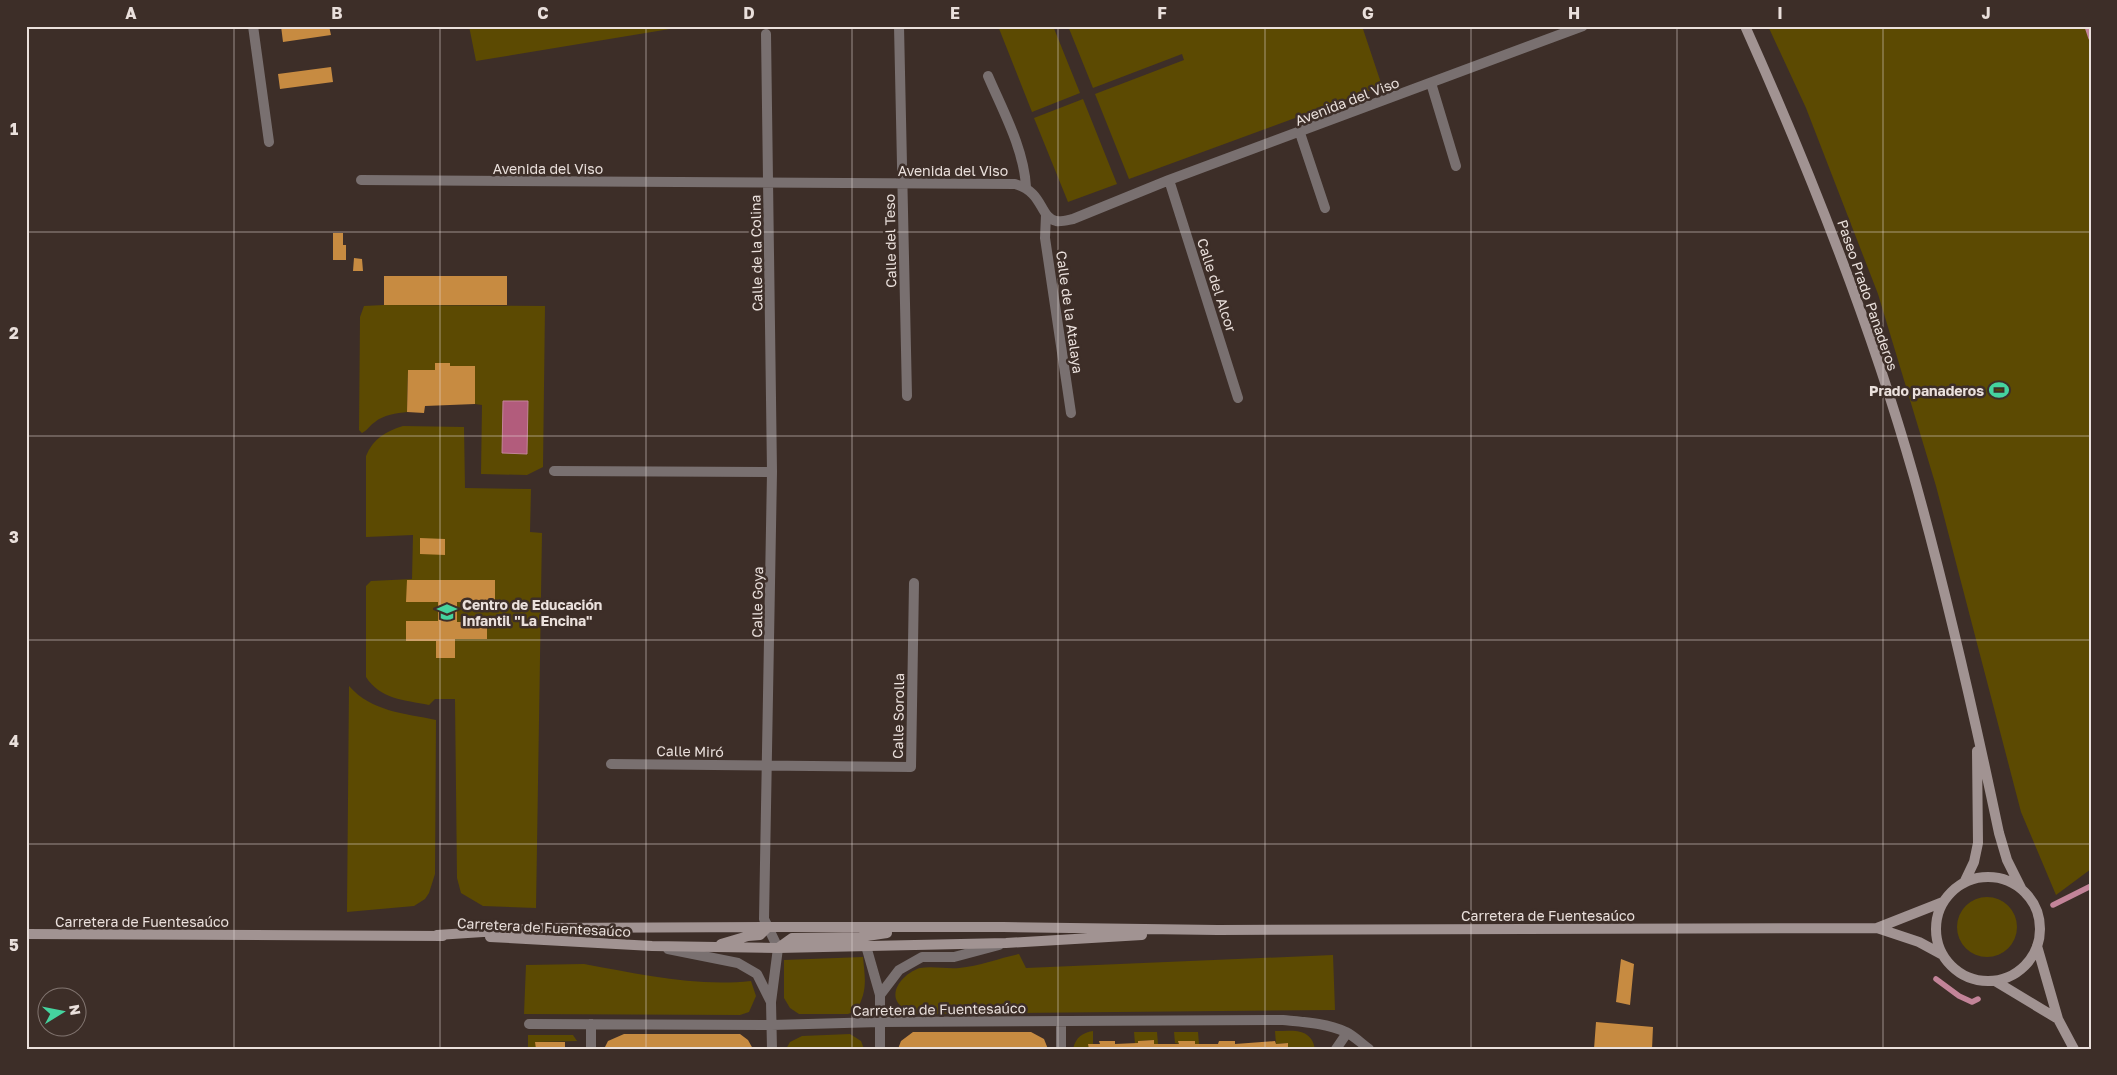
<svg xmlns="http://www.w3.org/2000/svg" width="2117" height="1075" font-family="'Golos Text',sans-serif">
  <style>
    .green { fill: #5c4a02 }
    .water { fill: #b25c7c; stroke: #c38499 }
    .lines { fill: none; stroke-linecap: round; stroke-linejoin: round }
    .stream { stroke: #c38499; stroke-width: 5.5 }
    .building { fill: #c78b41 }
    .street { stroke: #797070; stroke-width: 10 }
    .secondary { stroke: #a19392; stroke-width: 10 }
    .grid { fill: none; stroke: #eae0dc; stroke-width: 1; stroke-opacity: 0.55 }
    .labels { text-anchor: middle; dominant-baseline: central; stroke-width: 5; stroke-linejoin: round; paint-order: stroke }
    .street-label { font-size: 14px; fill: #eae0dc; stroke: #3d2e28 }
    .poi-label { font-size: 14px; font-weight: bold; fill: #eae0dc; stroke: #3d2e28; text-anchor: end }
    .neatline { fill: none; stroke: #eae0dc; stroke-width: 2 }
    .grid-label { font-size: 16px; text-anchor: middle; font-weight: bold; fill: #eae0dc }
  </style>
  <rect width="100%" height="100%" fill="#3d2e28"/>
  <path class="green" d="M469,26h219l-212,35z
    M998,26h55l27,67 -48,19z
    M1068,26h294l20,60 -253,93 -34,-85 89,-34 -2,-6 -89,34z
    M1768,26h319l4,8v835l-35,26 -35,-83 -85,-326 -58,-192 -72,-186z
    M1083,99l34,85 -49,18 -34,-84z
    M384,305l161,1 -2,161 -16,8 -46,-1 1,-69 -7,-1v-38h-25v-3h-15v7h-27l-1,42c-10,1 -24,3 -32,10 -5,3 -7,8 -13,11l-3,-3 1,-113 4,-11z
    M403,426l61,1 1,61 66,1 -1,43 12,1 -6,375 -53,-2 -22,-13 -4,-15 -2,-179h-20l-6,6c-25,-5 -49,-6 -63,-28v-91l5,-5 41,-2 1,-44 -47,2v-81c7,-17 20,-25 37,-30z
    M349,686c23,26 55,27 87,34l-1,154 -6,19 -4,6 -11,7 -67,6z
    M1957 927a30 30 0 1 1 60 0a30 30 0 1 1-60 0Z
    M1019,954l7,14 307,-13 2,55 -422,4c-6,-4 -15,-8 -17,-15 -4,-14 13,-28 24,-31 13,-2 26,1 39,0 20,-2 41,-10 60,-14z
    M863,957c2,22 5,34 -7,54l-8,3h-49l-9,-6 -6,-10v-38z
    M584,964c55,10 111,23 167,17l5,15 -7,16 -9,3 -216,-1 2,-49z
    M1093,1031v13h-4v5h-16c3,-12 9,-16 20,-18z
    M1275,1031c17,0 36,-4 40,18h-27l-1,-6 -11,1z
    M1134,1032h23l1,12h-4v-4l-16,1v2l-3,1z
    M1174,1032h24l1,12h-4v-3h-16v3l-4,-1z
    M850,1034l11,7 3,8h-78l4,-7 12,-6z
    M528,1035h45l4,6 -41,1v7h-11l3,-1z"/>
  <path class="water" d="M503,401h25l-1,53 -25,-1z"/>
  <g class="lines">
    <path class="stream" d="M2087,26l4,12
      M2053,905l38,-19
      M1936,979l23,17 13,6 6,-3"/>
  </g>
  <path class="building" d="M281,26h48l2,9 -48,7z
    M331,67l2,15 -53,7 -2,-15z
    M333,233h10v12h3v15h-13z
    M354,258l8,1 1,12h-10z
    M384,276h123v29h-123z
    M435,363h15v3h25v38l-50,2 -1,7 -17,-1 1,-42h27z
    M420,538l25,1v16l-25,-1z
    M407,580h88v23l-38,-1v20h30v17h-32v19h-19v-17h-30v-20h32v-19h-32z
    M1621,959l13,5 -4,41 -14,-3z
    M1596,1022l57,5 -1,22h-58z
    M913,1032h118l13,7 4,10h-150l3,-8z
    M624,1034h116l8,6 5,9h-149l4,-8z
    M1154,1040v4h25l-1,-3h17v3h23l1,-3h16v3l40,-3 1,3 12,-1v6h-199l-1,-5h12l-1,-3h16v3l23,-1v-2z
    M535,1042h30v7h-29z"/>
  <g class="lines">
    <path class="street" d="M253,26l16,116
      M899,26l8,370
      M766,34l6,438 -8,447 14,29 -7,54 1,47
      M988,76c15,35 36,73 38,111
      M1431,83l25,83
      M1300,133l25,75
      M361,180l654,4c29,8 24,33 41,37 5,1 12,-1 17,-2l96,-39 414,-154
      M1169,180l69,218
      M1046,215l-1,23 26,175
      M554,471l218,1
      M611,764l300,3 3,-184
      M862,940l4,6 14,49v54
      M668,949l70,14 19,11 14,28
      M880,995l19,-25 23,-13h32l45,-12
      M1061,1021v28
      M529,1024l243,1 108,-3 403,-2c21,2 43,3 63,12 8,4 15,11 23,17
      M591,1024v25
      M1336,1049l11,-16"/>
    <path class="secondary" d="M1745,26c66,147 125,296 169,451 33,118 60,237 85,356l8,27 14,28
      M1936 929a52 52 0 1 1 104 0a52 52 0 1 1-104 0Z
      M1964,883l10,-21 4,-19 -1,-92
      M1877,928l66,-26
      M26,934l417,2
      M437,935l106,-7 225,-1h235l215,3 659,-2 42,14 24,13
      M490,937l162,9 126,2 228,-5 136,-8
      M721,944l27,-8 12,-1 8,-8
      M2037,946l21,73 16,30
      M778,948l14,-10 68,-1 27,-4
      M1995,981l63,38"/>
  </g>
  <path class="grid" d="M234,26v1023M440,26v1023M646,26v1023M852,26v1023M1058,26v1023M1265,26v1023M1471,26v1023M1677,26v1023M1883,26v1023M26,232h2065M26,436h2065M26,640h2065M26,844h2065"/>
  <defs>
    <symbol id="stadium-bare" viewBox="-9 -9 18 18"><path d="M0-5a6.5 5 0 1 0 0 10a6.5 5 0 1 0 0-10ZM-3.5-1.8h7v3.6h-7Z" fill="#45d49f" stroke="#3d2e28" stroke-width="2.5" paint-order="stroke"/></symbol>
    <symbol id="school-bare" viewBox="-9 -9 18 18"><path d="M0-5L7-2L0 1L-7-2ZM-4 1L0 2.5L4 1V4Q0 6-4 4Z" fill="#45d49f" stroke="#3d2e28" stroke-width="2.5" paint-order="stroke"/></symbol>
  </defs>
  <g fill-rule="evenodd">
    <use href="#stadium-bare" x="1985" y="376" width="28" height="28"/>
    <use href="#school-bare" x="433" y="598" width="28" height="28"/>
  </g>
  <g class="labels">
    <g class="street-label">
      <text transform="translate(1347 101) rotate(-21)">Avenida del Viso</text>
      <text x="548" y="168">Avenida del Viso</text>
      <text x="953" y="170">Avenida del Viso</text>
      <text transform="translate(890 241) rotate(-91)">Calle del Teso</text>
      <text transform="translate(756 253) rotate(-91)">Calle de la Colina</text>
      <text transform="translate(1217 285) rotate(72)">Calle del Alcor</text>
      <text transform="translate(1868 295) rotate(71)">Paseo Prado Panaderos</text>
      <text transform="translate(1070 312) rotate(82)">Calle de la Atalaya</text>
      <text transform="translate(757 602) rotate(-89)">Calle Goya</text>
      <text transform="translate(898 716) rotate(-89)">Calle Sorolla</text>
      <text transform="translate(690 751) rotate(1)">Calle Miró</text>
      <text x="1548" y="915">Carretera de Fuentesaúco</text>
      <text x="142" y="921">Carretera de Fuentesaúco</text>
      <text transform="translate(544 927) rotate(3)">Carretera de Fuentesaúco</text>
      <text transform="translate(939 1009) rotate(-1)">Carretera de Fuentesaúco</text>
    </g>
    <g class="poi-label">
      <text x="1984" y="390">Prado panaderos</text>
      <text x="462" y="604" text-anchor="start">Centro de Educación<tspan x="462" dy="16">Infantil "La Encina"</tspan></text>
    </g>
  </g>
  <rect width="2117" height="1075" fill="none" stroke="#3d2e28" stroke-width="55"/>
  <g transform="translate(62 1012) rotate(80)"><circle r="24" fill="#3d2e28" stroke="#827570"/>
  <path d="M0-4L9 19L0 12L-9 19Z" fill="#45d49f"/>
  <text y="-8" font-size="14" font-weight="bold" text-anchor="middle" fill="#eae0dc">N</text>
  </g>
  <rect x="28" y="28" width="2062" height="1020" class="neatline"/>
  <g class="grid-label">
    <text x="131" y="19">A</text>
    <text x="337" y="19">B</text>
    <text x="543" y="19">C</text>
    <text x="749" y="19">D</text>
    <text x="955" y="19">E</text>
    <text x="1162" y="19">F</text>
    <text x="1368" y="19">G</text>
    <text x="1574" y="19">H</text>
    <text x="1780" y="19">I</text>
    <text x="1986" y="19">J</text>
    <text x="14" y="135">1</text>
    <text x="14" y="339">2</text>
    <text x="14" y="543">3</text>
    <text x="14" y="747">4</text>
    <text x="14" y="951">5</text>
  </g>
</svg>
